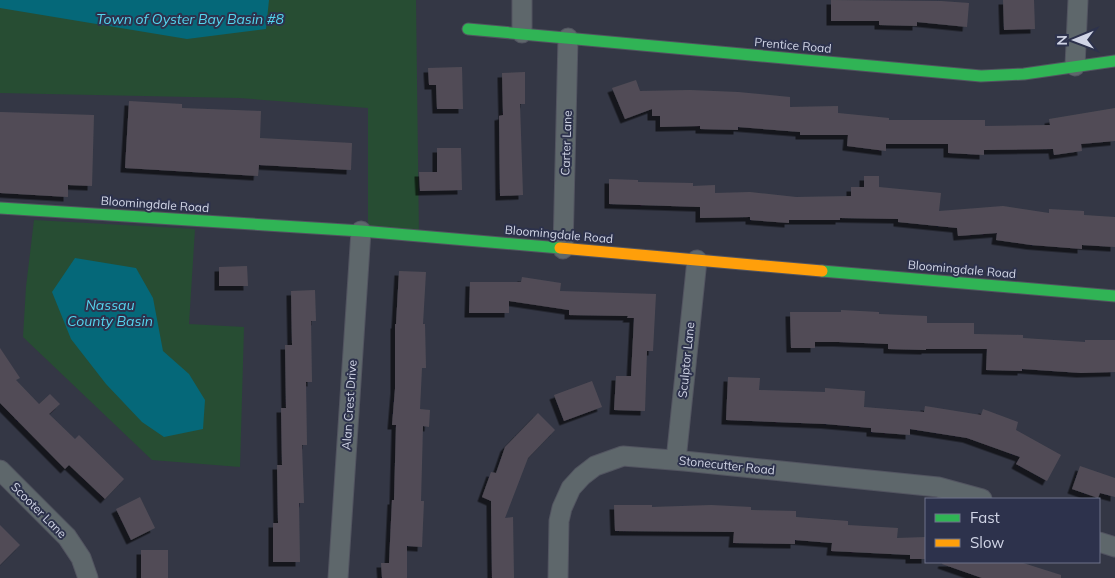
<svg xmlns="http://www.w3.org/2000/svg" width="1115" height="578" font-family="Mulish,sans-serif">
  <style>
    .green { fill: #274d33 }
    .water { fill: #056879 }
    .building { fill: #514c56; filter: url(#shadow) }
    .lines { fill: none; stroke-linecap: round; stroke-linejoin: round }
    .street-casing { stroke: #525460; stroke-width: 21 }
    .fast-casing { stroke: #525460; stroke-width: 13 }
    .slow-casing { stroke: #525460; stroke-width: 13 }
    .street { stroke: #5e676b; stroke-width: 19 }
    .fast { stroke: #30b455; stroke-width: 11 }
    .slow { stroke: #ff9f0a; stroke-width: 11 }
    .labels { text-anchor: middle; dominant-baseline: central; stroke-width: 4; stroke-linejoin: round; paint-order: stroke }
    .street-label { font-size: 12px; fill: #d1d5e6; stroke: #2d324c }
    .water-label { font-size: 14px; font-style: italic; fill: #55d5ef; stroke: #2d324c }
  </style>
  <defs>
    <filter id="shadow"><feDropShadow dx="-4.5" dy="4.5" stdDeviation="0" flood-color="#0009"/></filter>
  </defs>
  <rect width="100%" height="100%" fill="#343745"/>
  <path class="green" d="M0,0h416l3,239 -51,-4v-127l-129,-10 -239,-5z
    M34,220l161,9 -6,95 55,3 -4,140 -88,-7 -129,-123 3,-50z"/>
  <path class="water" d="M0,0h269l-3,29 -79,10 -187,-31z
    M75,258l61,10 17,30 10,53 26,23 16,26 -2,29 -39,8 -22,-15 -36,-38 -35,-45 -19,-47z"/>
  <path class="building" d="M831,0l110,1 28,2 -2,24 -50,-5v4l-38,-1v-4h-48z
    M1003,0h31l1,29 -31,1z
    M462,67l1,42h-26l-1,-24h-7l-1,-17z
    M525,72v32h-5l3,91 -23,1 -1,-80 4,-1 -1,-42z
    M636,80l4,11 50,-1 48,2 52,5v10l48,-1v7l51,5v2h96v6l65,-1 -1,-6 66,-11v33l-34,3 1,7 -28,4 -1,-6 -69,1v5l-36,-2v-9h-62v7l-39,-5 1,-11h-48v-3l-62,-5v3l-38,-1v-3l-40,1v-11h-8v-7l-27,10 -13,-31z
    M129,101l53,3v4l79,3 -1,27 92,5 -1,27 -92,-5 -1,11 -133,-8z
    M0,112l94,3 -2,71 -24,-1v12l-68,-4z
    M437,148h24l1,42 -42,1 -1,-19h18z
    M864,176h15v11l62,6 -2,18 64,-5 46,7v-4l35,2v4l31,2v30l-33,-2v4l-51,-4 -35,-5 1,-7 -39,3 -1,-8 -59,-6v-3l-58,-1v2h-51v3l-39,-3v-3l-50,1v-11l-91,-3v-25l29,1v2l55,1v3l22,-1v8l35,-1 46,5 55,-1v-9h13z
    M247,266l1,20h-29v-19z
    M399,271l27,1 -3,52h2l1,44h-4l-2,41 10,1 -1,17 -6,-1 -2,75h3l-2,46 -15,-1v32h-25l-1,-15h8l3,-63h2l2,-75h-4l3,-36v-65h1z
    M522,277l39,6 -1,8 96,3 -3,57h-6l-2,60 -31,-1 2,-34h15l3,-58h-7l1,-2 -59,-1v-5l-60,-9v12h-40l1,-31h51z
    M315,290l1,31h-5l1,61h-6l1,63h-5l2,58h-5l1,59h-27v-39h5l-1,-58h5l-1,-57h5l-1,-63h7l-1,-54z
    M841,310l38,2v2l48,2v7h47v11l49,1v3l62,4v-2h30v32l-34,1 -59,-4v2l-36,-1 1,-21h-61v1l-38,-1v-5l-50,-2h-23v6h-24l-1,-36h51z
    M0,348l20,30 -4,2 23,24 11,-10 10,10 -11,10 26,25 4,-4 45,44 -19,20 -36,-34 -4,4 -65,-66z
    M728,377l32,1 -1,12 66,2v-4l40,3 -1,16 60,5 1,-6 56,9 2,-6 35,13 -2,8 45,25 -14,26 -31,-17 4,-7 -53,-19 -57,-9v6l-39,-3v-4l-46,-4 -99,-4z
    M592,381l10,26 -38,14 -10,-26z
    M538,413l17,17 -27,28 -23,60 8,-1 1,61h-22l-1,-77 -9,-4 9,-25 5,1 9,-26z
    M1080,466l35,12v19l-15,-4 -2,5 -26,-9z
    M140,497l15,31 -24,12 -15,-31z
    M614,505h38v2l59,-2 40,2v3l45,1v6l52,4v4l50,3 -1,10 29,-1v22h-16v-4l-79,-4 1,-8 -37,-3v4l-62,-1 1,-11 -119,-1z
    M0,525l20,20 -20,20z
    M141,550h27v28h-27z
    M943,562h77l41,13v3h-79l-40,-14z"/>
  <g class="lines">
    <defs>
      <path id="street" d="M522,33v-33
        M1075,66l3,-66
        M563,249l5,-211
        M676,460l21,-200
        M0,470l67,67 14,21 7,20
        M1099,542l16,5
        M338,578l23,-347
        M558,578l1,-57 3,-13 9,-20 11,-12 13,-10 28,-10 61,5 254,26 44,12"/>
      <path id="fast" d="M468,29l513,47 43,-2 91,-13
        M0,208l361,23 199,17
        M822,271l293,25"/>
      <path id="slow" d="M560,248l262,23"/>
    </defs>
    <use href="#street" class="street-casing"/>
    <use href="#fast" class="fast-casing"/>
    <use href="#slow" class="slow-casing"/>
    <use href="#street" class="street"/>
    <use href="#fast" class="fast"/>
    <use href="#slow" class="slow"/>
  </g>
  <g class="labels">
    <g class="street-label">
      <text transform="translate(793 45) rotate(5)">Prentice Road</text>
      <text transform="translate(566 143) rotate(-88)">Carter Lane</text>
      <text transform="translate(155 204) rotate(4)">Bloomingdale Road</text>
      <text transform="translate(559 234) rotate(5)">Bloomingdale Road</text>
      <text transform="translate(962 269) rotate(5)">Bloomingdale Road</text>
      <text transform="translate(686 360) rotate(-84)">Sculptor Lane</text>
      <text transform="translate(349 405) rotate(-86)">Alan Crest Drive</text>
      <text transform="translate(727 465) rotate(6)">Stonecutter Road</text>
      <text transform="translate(39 510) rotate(45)">Scooter Lane</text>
    </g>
    <g class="water-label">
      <text x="190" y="19">Town of Oyster Bay Basin #8</text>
      <text x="110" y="305">Nassau<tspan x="110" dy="16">County Basin</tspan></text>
    </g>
  </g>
  <rect x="925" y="498" width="175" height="65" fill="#2d324c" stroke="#6f738a"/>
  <rect x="935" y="514" width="25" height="8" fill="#30b455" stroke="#6f738a"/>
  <text x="970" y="523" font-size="15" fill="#d1d5e6">Fast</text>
  <rect x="935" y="539" width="25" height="8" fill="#ff9f0a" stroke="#6f738a"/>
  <text x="970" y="548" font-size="15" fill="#d1d5e6">Slow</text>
  <g transform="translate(1075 40) rotate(269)" stroke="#2d324c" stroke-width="4" paint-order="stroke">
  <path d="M0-4L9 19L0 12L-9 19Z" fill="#d1d5e6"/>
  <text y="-8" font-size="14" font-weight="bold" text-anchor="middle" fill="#d1d5e6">N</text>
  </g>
</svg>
